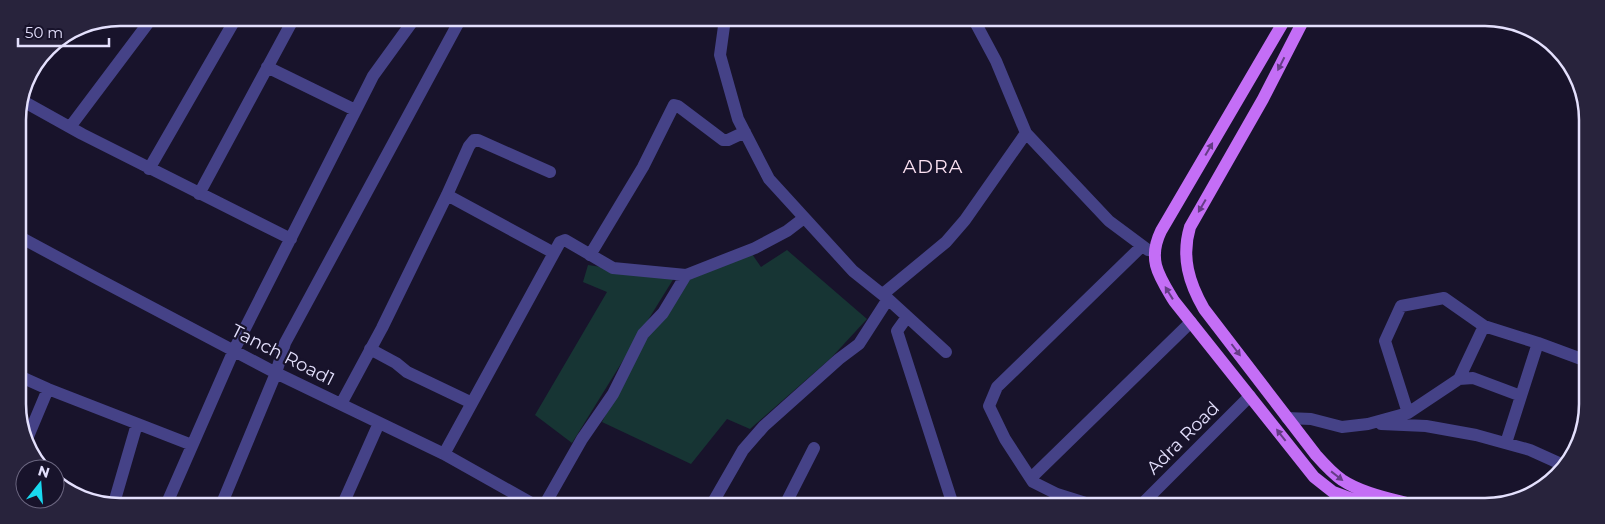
<svg xmlns="http://www.w3.org/2000/svg" width="1605" height="524" font-family="Montserrat,sans-serif">
  <style>
    .green { fill: #173534 }
    .lines { fill: none; stroke-linecap: round; stroke-linejoin: round }
    .minor { stroke: #454287; stroke-width: 12 }
    .major { stroke: #c46ef6; stroke-width: 12 }
    .oneway { fill: #653c86 }
    .labels { text-anchor: middle; dominant-baseline: central; stroke-width: 4.5; stroke-linejoin: round; paint-order: stroke }
    .street-label { font-size: 18px; fill: #e4e0fd; stroke: #18132b }
    .neighbourhood-label { font-size: 19px; letter-spacing: 1px; fill: #fde2f3; stroke: #18132b }
    .rim { fill: none; stroke: #e4e0fd; stroke-width: 2.5 }
  </style>
  <rect width="100%" height="100%" fill="#18132b"/>
  <path class="green" d="M787,250l80,69 -36,39 -81,71 -23,-10 -36,45 -89,-42 44,-87 45,-58 61,-23 9,13z
    M588,265l86,13 -102,165 -37,-28 72,-123 -24,-10z"/>
  <g class="lines">
    <path class="minor" d="M725,19l-5,36 18,64 31,60 84,92 35,28 58,53
      M974,20l22,41 30,72 83,88 39,29
      M267,67l88,43
      M21,100l61,34 209,105
      M70,127l82,-109
      M149,169l87,-151
      M199,194l95,-176
      M447,195l107,58
      M18,236l78,42 180,95 168,81 89,50
      M590,255l53,-88 31,-62 4,1 45,34h5l17,-8
      M883,294l63,-52 19,-22 61,-87
      M907,317l-10,14 56,174
      M370,349l26,14 11,9 65,31
      M19,376l29,13 144,56
      M1459,379l25,-53 54,17
      M341,404l41,-76 65,-133 22,-49 5,-6h4l72,32
      M1408,413l-23,-72 16,-35 43,-8 40,28
      M1287,418l24,1 31,8 26,-3 40,-11 51,-34 14,-1 48,18 17,-53 46,17
      M1381,424l45,2 50,9 54,15 31,14
      M27,439l21,-50
      M1506,443l15,-47
      M444,454l116,-212 5,-2 48,28 73,7
      M1031,478l160,-156
      M114,503l23,-79
      M167,503l67,-153 134,-264 5,-10 42,-58
      M222,503l54,-130 9,-30 176,-325
      M343,504l36,-81
      M545,504l37,-65 31,-45 30,-60 20,-21 23,-38 69,-27 32,-17 17,-13
      M712,504l31,-54 21,-24 75,-67 20,-15 29,-45
      M785,505l29,-57
      M1092,505l-35,-11 -24,-12 -28,-43 -16,-33 8,-19 145,-141
      M1141,505l109,-109"/>
    <path class="major" d="M1284,21l-123,210c-14,29 -2,45 13,70l140,176 19,15 38,14
      M1303,21l-40,78 -73,128c-9,30 -1,56 14,82l112,146c8,9 16,18 26,25 21,14 51,19 75,26"/>
  </g>
  <defs><path id="oneway-solid" d="M-6-.8H1V-3.2L6.5 0L1 3.2V.8H-6Z" transform="scale(1.25)"/></defs>
  <g class="oneway">
    <use href="#oneway-solid" transform="translate(1281 64) rotate(117)"/>
    <use href="#oneway-solid" transform="translate(1209 149) rotate(-60)"/>
    <use href="#oneway-solid" transform="translate(1202 206) rotate(120)"/>
    <use href="#oneway-solid" transform="translate(1169 293) rotate(-122)"/>
    <use href="#oneway-solid" transform="translate(1236 350) rotate(53)"/>
    <use href="#oneway-solid" transform="translate(1281 435) rotate(-128)"/>
    <use href="#oneway-solid" transform="translate(1337 476) rotate(38)"/>
  </g>
  <g class="labels">
    <g class="street-label">
      <text transform="translate(283 355) rotate(27)">Tanch Road1</text>
      <text transform="translate(1183 438) rotate(-45)">Adra Road</text>
    </g>
    <g class="neighbourhood-label">
      <text x="933" y="166">ADRA</text>
    </g>
  </g>
  <path d="M0 0H1605V524H0ZM120 26H1485A94 94 0 0 1 1579 120V404A94 94 0 0 1 1485 498H120A94 94 0 0 1 26 404V120A94 94 0 0 1 120 26Z" fill="#28233c" fill-rule="evenodd"/>
  <path class="rim" d="M120 26H1485A94 94 0 0 1 1579 120V404A94 94 0 0 1 1485 498H120A94 94 0 0 1 26 404V120A94 94 0 0 1 120 26Z"/>
  <g transform="translate(40 484) rotate(17)"><circle r="24" fill="#18132b" stroke="#6a657f"/>
  <path d="M0-4L9 19L0 12L-9 19Z" fill="#19d9f0"/>
  <text y="-8" font-size="14" font-weight="bold" text-anchor="middle" fill="#e4e0fd">N</text>
  </g>
  <path d="M18 38v8h91v-8" fill="none" stroke="#e4e0fd" stroke-width="2.5"/>
  <text x="25" y="38" font-size="15" fill="#e4e0fd" stroke="#18132b" stroke-width="4" paint-order="stroke">50 m</text>
</svg>
